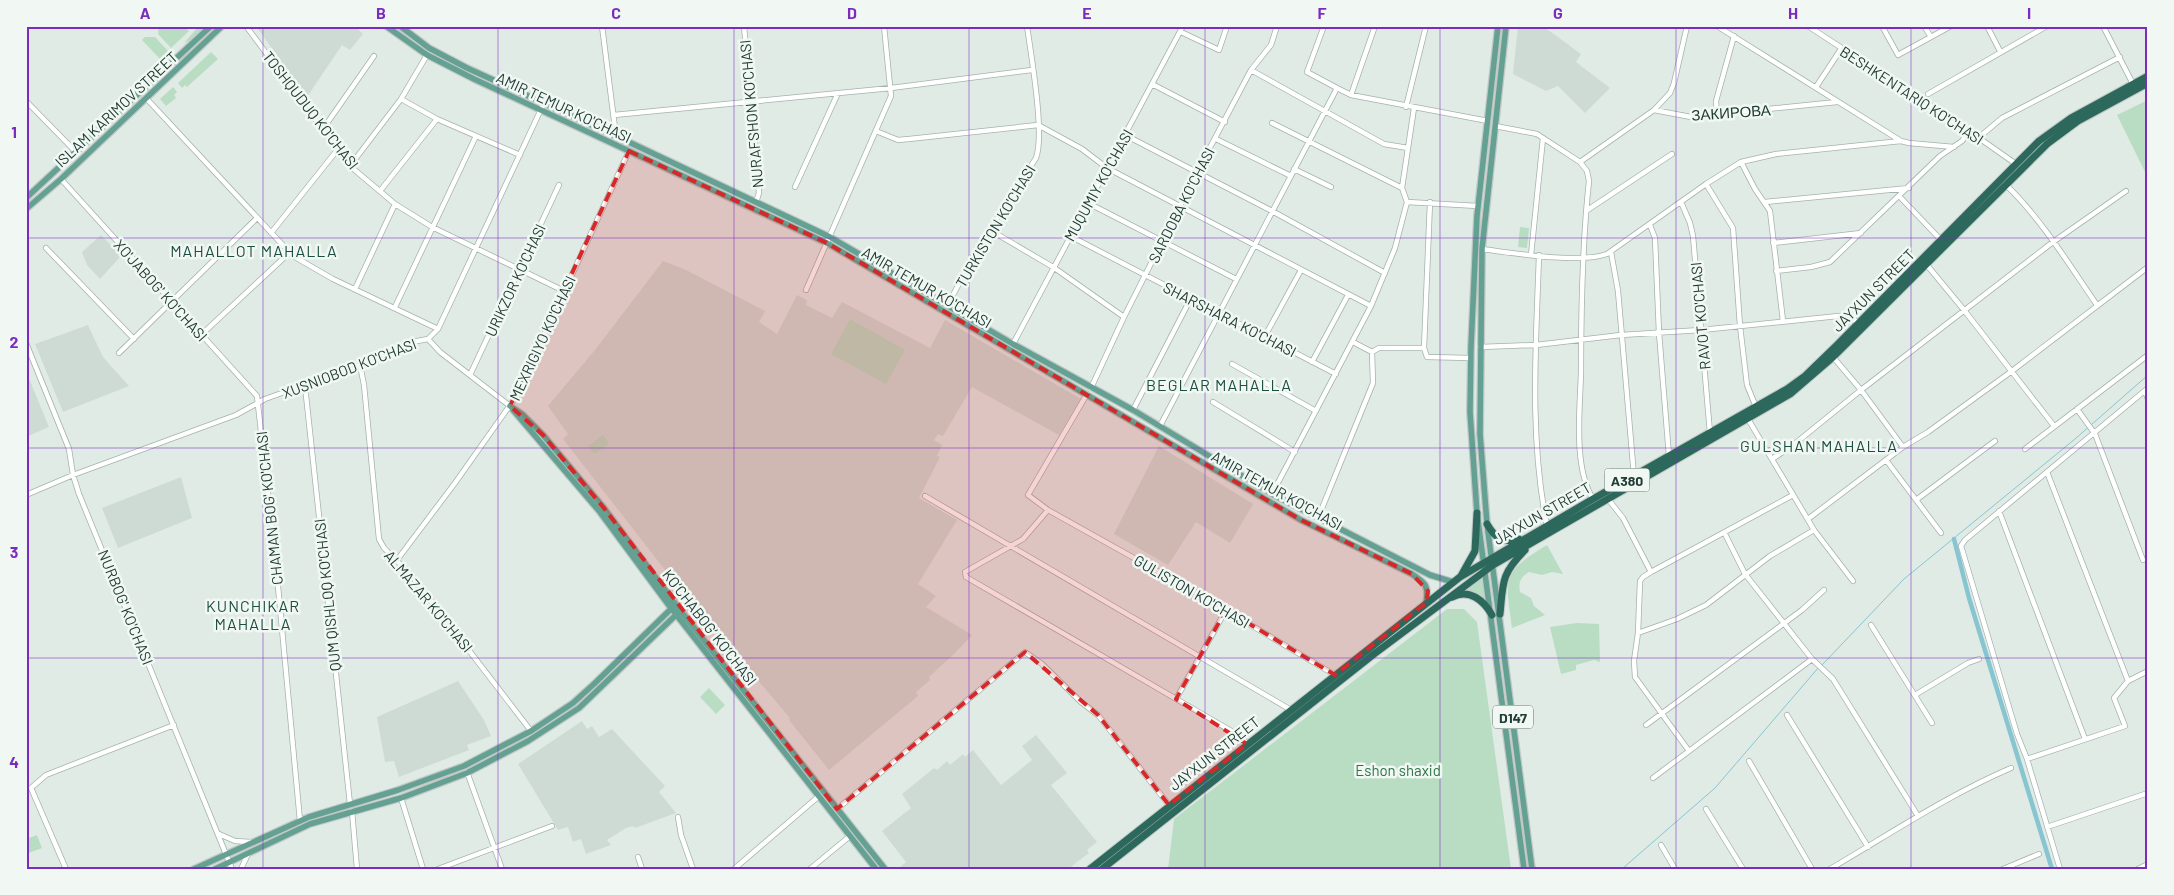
<svg xmlns="http://www.w3.org/2000/svg" width="2174" height="895" font-family="Barlow,sans-serif">
  <style>
    .built { fill: #cedbd5 }
    .green { fill: #b9ddc3 }
    .lines { fill: none; stroke-linecap: round; stroke-linejoin: round }
    .stream { stroke: #87c5d1; stroke-width: 1 }
    .canal { stroke: #87c5d1; stroke-width: 4.5 }
    .minor-casing { stroke: #a3b3ad; stroke-width: 6 }
    .major-casing { stroke: #c1c8c6; stroke-width: 8 }
    .highway-casing { stroke: #c1c8c6; stroke-width: 9 }
    .minor { stroke: #fff; stroke-width: 4.5 }
    .major { stroke: #64a192; stroke-width: 5.5 }
    .highway { stroke: #2c685c; stroke-width: 7 }
    .marked { fill: #d62828; fill-opacity: 0.2; stroke: #d62828; stroke-width: 4; stroke-dasharray: 10 6; stroke-linejoin: round }
    .grid { fill: none; stroke: #7b2cbf; stroke-width: 1; stroke-opacity: 0.55 }
    .labels { text-anchor: middle; dominant-baseline: central; stroke-width: 5; stroke-linejoin: round; paint-order: stroke }
    .shield { fill: #f1f8f4; stroke: #5f746e; stroke-width: 1 }
    .shield-label { font-size: 14px; font-weight: bold; fill: #213c35 }
    .street-label { font-size: 15px; fill: #213c35; stroke: #f1f8f4 }
    .park-label { font-size: 15px; fill: #2b7347; stroke: #f1f8f4 }
    .neighbourhood-label { font-size: 16px; letter-spacing: 1px; fill: #1d4e42; stroke: #f1f8f4 }
    .neatline { fill: none; stroke: #7b2cbf; stroke-width: 2 }
    .grid-label { font-size: 16px; text-anchor: middle; font-weight: bold; fill: #7b2cbf }
  </style>
  <rect width="100%" height="100%" fill="#e0ebe6"/>
  <path class="built" d="M261,26h94l8,8 -13,16 -8,-5 -35,52 -49,-68z
    M1518,26h25l38,28 -5,8 34,26 -25,25 -27,-27 -12,5 -33,-17z
    M101,235l20,21 -21,23 -13,-14 -5,-13z
    M663,261l23,9 79,41 -6,11 18,12 20,-39 10,5 -1,5 26,13 10,-16 88,46 15,-28 136,79 -22,36 -87,-48 -29,49 -5,-2 -4,6 8,5 -5,11 3,1 -21,41 38,22 -39,64 18,12 -10,11 46,28 -17,18 -26,24 1,3 -14,12 2,4 -89,74 -40,-50 1,-2 -114,-134 -113,-145 5,-5 -20,-28 47,-56z
    M88,325l15,32 26,29 -66,26 -28,-68z
    M26,371l23,56 -23,10z
    M1159,446l94,58 -23,39 -34,-21 -28,43 -54,-31z
    M181,477l11,41 -74,30 -16,-40z
    M458,681l26,39 7,16 -24,9 2,5 -70,27 -5,-16 -9,1 -8,-45z
    M582,721l5,8 5,-3 7,11 13,-8 53,57 -6,6 17,21 -41,15 -2,-2 -7,2 -19,12 4,5 -25,9 -5,-15 -8,3 -5,-15 -10,3 -40,-66z
    M1036,735l31,38 -16,12 46,57 -10,8 2,3 -21,16h-170l8,-7 -24,-31 29,-23 -9,-14 32,-26 3,2 10,-9 3,4 13,-11 2,3 8,-7 28,35 31,-25 -10,-14z"/>
  <path class="green" d="M159,26h25l5,5 -18,17 -13,-14z
    M199,26h7l-13,13 -9,4z
    M145,37h10l13,14 -8,8 -18,-19z
    M211,52l7,7 -31,28 -2,-2 -3,3 -4,-5z
    M173,87l4,5 -3,3 2,3 -10,8 -6,-7z
    M2148,100v71l-3,1 -28,-57z
    M1520,227l9,1 -2,20 -9,-1z
    M850,319l55,31 -19,34 -55,-30z
    M603,435l6,8 -14,11 -7,-8z
    M1547,545l16,29 -11,-2 -10,3 -13,-3c-8,5 -11,10 -9,20l11,6 3,8 11,9 -33,13c-7,-50 -10,-56 35,-83z
    M1482,576l3,22 -9,-5 -15,-2z
    M1447,609h17l13,13 34,247h-343l6,-50z
    M1577,623l22,1 1,38 -6,-2 -18,5v5l-15,4 -11,-47z
    M709,688l16,17 -9,9 -16,-17z
    M37,835l5,13 -16,6v-15z"/>
  <g class="lines">
    <path class="stream" d="M1822,665l82,-86 171,-140 73,-64
      M1622,869l93,-81 104,-121"/>
    <path class="canal" d="M1954,539l15,59 83,271"/>
    <defs>
      <path id="minor" d="M246,26l104,140 45,38 37,23 132,64
        M602,26l14,110
        M744,26l15,167 -3,9
        M1324,26l-17,46 30,16
        M1717,26l184,115
        M1808,26l161,105 47,33
        M1882,26l16,29 53,-29
        M1924,26l7,11
        M1987,26l13,25
        M2103,26l30,58
        M1181,32l38,18 8,-24
        M1251,70l133,74 24,4
        M1152,84l73,38
        M1816,87l25,-38
        M1928,94l119,-68
        M1351,95l24,-69
        M146,98l147,158 40,23 105,50
        M401,99l36,20 83,36
        M26,101l50,51
        M1406,107l20,-81
        M1654,110l16,-17 4,-10 13,-57
        M614,115l277,-27 141,-18
        M1717,116l-1,-15 18,-65
        M1272,123l130,65
        M1495,126l42,8 6,4 37,24 7,9 2,10c-7,64 -8,127 -8,191 -1,37 -8,95 12,127
        M323,129l51,-73
        M876,131l22,9 11,-1 129,-14 44,24 25,19 264,138
        M1983,134l19,-16 118,-61
        M1125,135l147,76 113,62
        M1216,139l75,37
        M1580,162l74,-52 37,7 146,-15
        M1741,162l14,27 15,22 13,110
        M350,166l51,-67 26,-44
        M1294,169l37,18
        M61,179l196,217 19,169 24,256
        M1706,184l27,44 7,98 7,59 9,22
        M2005,184c35,33 65,82 92,121
        M795,187l43,-94
        M380,191l57,-72
        M1900,197l41,43
        M1407,202l71,4
        M1681,202l9,21 3,13 17,197
        M1765,202l144,-14
        M1088,203l148,76
        M1586,211l86,-57
        M1650,225l5,13 4,95 10,123
        M990,230l63,37 71,50
        M271,233l67,-84
        M1070,236l266,138
        M1773,243l88,-10
        M46,248l88,91
        M1482,249c31,4 98,15 125,5l99,-70 35,-22 35,-8 125,-13 8,2 45,4
        M1611,252l7,39 16,185
        M1531,255l12,-117
        M1539,255c-3,90 -10,182 8,271
        M1926,264l38,46 90,116
        M1776,271l35,-4 19,-5 110,-106 22,-15 7,-10
        M355,289l40,-85
        M806,290l85,-194 -7,-70
        M948,305l25,-49 63,-98c9,-24 -5,-103 -9,-132
        M395,307l81,-171
        M201,335l88,-82
        M1265,336l36,-66
        M428,339l12,13 70,54
        M26,343l43,106 4,26 6,19 153,375
        M1013,344l170,-318
        M1480,347l56,-2 85,-10 80,-5 147,-15 10,8
        M1424,348l3,9 44,1
        M1372,352l7,-4h45l6,-146
        M119,353l138,-135
        M1833,357l28,33 42,57
        M1312,362l36,-67
        M1232,364l84,47
        M360,365l4,20 15,154 5,9 27,27 120,156
        M470,375l89,-190
        M305,386l45,418
        M1091,388l33,-71 73,-145 54,-102 20,-25 6,-19
        M2145,391l3,8
        M1087,394l-59,101 20,15 154,86 133,79
        M1213,402l82,50
        M2077,409l18,25 48,126
        M1133,410l58,-112
        M1748,419l66,111 39,51
        M1160,426l177,-338 14,7 137,26
        M2025,449l123,-94
        M1772,459l20,-13 69,-56 192,-148 73,-51
        M1886,460l55,73
        M2047,472l81,209
        M1272,494l99,-188 24,-58 12,-46 -5,-14 12,-80
        M26,495l47,-20 163,-60 29,-16 95,-34 52,-23 16,-3 10,-10 106,-226
        M925,496l366,214
        M1608,499l15,19 28,54
        M1916,500l79,-59
        M1048,510l-25,29 -58,33 1,5 274,159 7,8
        M1999,511l86,228
        M1318,518l55,-135 -1,-31 -19,-10
        M1808,519l95,-72 25,-15 84,-61 136,-104
        M1725,534l20,40 67,85 21,20 85,137
        M397,560l58,-77 60,-85 114,-247
        M1871,625l61,98
        M1638,633l39,-14 29,-14 64,-49 44,-26
        M1915,695l53,-32 11,-4
        M1176,699l50,-89
        M1787,715l81,132
        M1646,725l156,-115 22,-20
        M1689,751l-54,-74 -1,-16 4,-28 2,-52 3,-4 8,-5 142,-77
        M2027,759l98,-33 -11,-28 14,-17 20,-10
        M1749,761l63,108
        M467,772l35,97
        M1653,778l159,-119
        M401,798l22,71
        M837,809l188,-157 17,12 39,38 17,13 71,90
        M1706,809l37,60
        M352,811l5,58
        M678,817l3,18 12,34
        M2047,827l101,-34
        M219,834l16,7 16,1
        M1661,845l14,24
        M638,857l4,12
        M66,869l-35,-81 15,-13 128,-50
        M241,869l7,-15
        M438,869l114,-43
        M734,869l85,-73
        M810,869l40,-33
        M1830,869c60,-35 118,-74 181,-101
        M2003,869l36,-15
        M2060,869l-33,-110 -10,-25 -56,-188 4,-6 183,-152
        M2138,869l10,-5"/>
      <path id="major" d="M386,26l41,29 47,24 353,164 474,277 111,54c14,9 17,12 14,29
        M400,26l29,22 38,20 149,68 214,101 183,107 120,66 139,84 158,81 23,7
        M1498,26l-21,190 -6,131 -1,65 7,101 47,356
        M1506,26l-24,223 -2,185 7,90 45,345
        M26,198l185,-172
        M26,209l35,-30 161,-153
        M510,406l12,8 21,21 60,72 72,97 210,265
        M513,410l87,102 71,96 205,261
        M194,869l115,-52 89,-27 66,-24 67,-35 42,-28 21,-19 80,-78
        M215,869l95,-45 91,-26 66,-25 61,-32 51,-33 100,-96"/>
      <path id="highway" d="M1487,524c8,14 16,20 32,15
        M1461,576l14,-25 2,-38
        M1452,597c18,-9 32,4 40,18
        M1500,614c3,-31 1,-40 25,-64
        M1090,869l370,-292 133,-78 194,-110 18,-13 32,-31 202,-204 32,-23 77,-42
        M1102,869l272,-215 119,-89 297,-171 43,-37 214,-213 31,-23 70,-38"/>
    </defs>
    <use href="#minor" class="minor-casing"/>
    <use href="#major" class="major-casing"/>
    <use href="#highway" class="highway-casing"/>
    <use href="#minor" class="minor"/>
    <use href="#major" class="major"/>
    <use href="#highway" class="highway"/>
  </g>
  <path class="marked" d="M629,151l198,92 474,277 111,54 16,17 -2,12 -91,72 -109,-65 -50,89 71,45 -78,61 -71,-90 -73,-63 -188,157 -234,-302 -60,-72 -33,-29z"/>
  <path class="grid" d="M263,26v843M498,26v843M734,26v843M969,26v843M1205,26v843M1440,26v843M1676,26v843M1911,26v843M26,238h2122M26,448h2122M26,658h2122"/>
  <g class="labels">
    <g class="shield">
      <rect x="1604.5" y="468.5" width="45" height="23" rx="4"/>
      <rect x="1493" y="705.5" width="40" height="23" rx="4"/>
    </g>
    <g class="shield-label">
      <text x="1627" y="480">A380</text>
      <text x="1513" y="717">D147</text>
    </g>
    <g class="street-label">
      <text transform="translate(1912 95) rotate(33)">BESHKENTARIQ KO'CHASI</text>
      <text transform="translate(564 107) rotate(25)">AMIR TEMUR KO'CHASI</text>
      <text transform="translate(116 109) rotate(-43)">ISLAM KARIMOV STREET</text>
      <text transform="translate(311 110) rotate(52)">TOSHQUDUQ KO'CHASI</text>
      <text transform="translate(1731 112) rotate(-4)">ЗАКИРОВА</text>
      <text transform="translate(751 114) rotate(-95)">NURAFSHON KO'CHASI</text>
      <text transform="translate(1098 185) rotate(-61)">MUQUMIY KO'CHASI</text>
      <text transform="translate(1181 205) rotate(-63)">SARDOBA KO'CHASI</text>
      <text transform="translate(995 226) rotate(-59)">TURKISTON KO'CHASI</text>
      <text transform="translate(515 280) rotate(-65)">URIKZOR KO'CHASI</text>
      <text transform="translate(927 287) rotate(30)">AMIR TEMUR KO'CHASI</text>
      <text transform="translate(161 290) rotate(48)">XO'JABOG' KO'CHASI</text>
      <text transform="translate(1873 290) rotate(-45)">JAYXUN STREET</text>
      <text transform="translate(1700 316) rotate(-95)">RAVOT KO'CHASI</text>
      <text transform="translate(1230 319) rotate(27)">SHARSHARA KO'CHASI</text>
      <text transform="translate(542 338) rotate(-65)">MEXRIGIYO KO'CHASI</text>
      <text transform="translate(349 368) rotate(-21)">XUSNIOBOD KO'CHASI</text>
      <text transform="translate(1277 490) rotate(29)">AMIR TEMUR KO'CHASI</text>
      <text transform="translate(269 508) rotate(-96)">CHAMAN BOG' KO'CHASI</text>
      <text transform="translate(1542 513) rotate(-30)">JAYXUN STREET</text>
      <text transform="translate(1192 591) rotate(30)">GULISTON KO'CHASI</text>
      <text transform="translate(327 595) rotate(-96)">QUM QISHLOQ KO'CHASI</text>
      <text transform="translate(429 601) rotate(50)">ALMAZAR KO'CHASI</text>
      <text transform="translate(126 607) rotate(68)">NURBOG' KO'CHASI</text>
      <text transform="translate(710 627) rotate(52)">KO‘CHABOG‘ KO‘CHASI</text>
      <text transform="translate(1214 753) rotate(-38)">JAYXUN STREET</text>
    </g>
    <g class="park-label">
      <text x="1398" y="770">Eshon shaxid</text>
    </g>
    <g class="neighbourhood-label">
      <text x="254" y="250">MAHALLOT MAHALLA</text>
      <text x="1219" y="384">BEGLAR MAHALLA</text>
      <text x="1819" y="445">GULSHAN MAHALLA</text>
      <text x="253" y="605">KUNCHIKAR<tspan x="253" dy="18">MAHALLA</tspan></text>
    </g>
  </g>
  <rect width="2174" height="895" fill="none" stroke="#f1f8f4" stroke-width="55"/>
  <rect x="28" y="28" width="2118" height="840" class="neatline"/>
  <g class="grid-label">
    <text x="145" y="19">A</text>
    <text x="381" y="19">B</text>
    <text x="616" y="19">C</text>
    <text x="852" y="19">D</text>
    <text x="1087" y="19">E</text>
    <text x="1322" y="19">F</text>
    <text x="1558" y="19">G</text>
    <text x="1793" y="19">H</text>
    <text x="2029" y="19">I</text>
    <text x="14" y="138">1</text>
    <text x="14" y="348">2</text>
    <text x="14" y="558">3</text>
    <text x="14" y="768">4</text>
  </g>
</svg>
